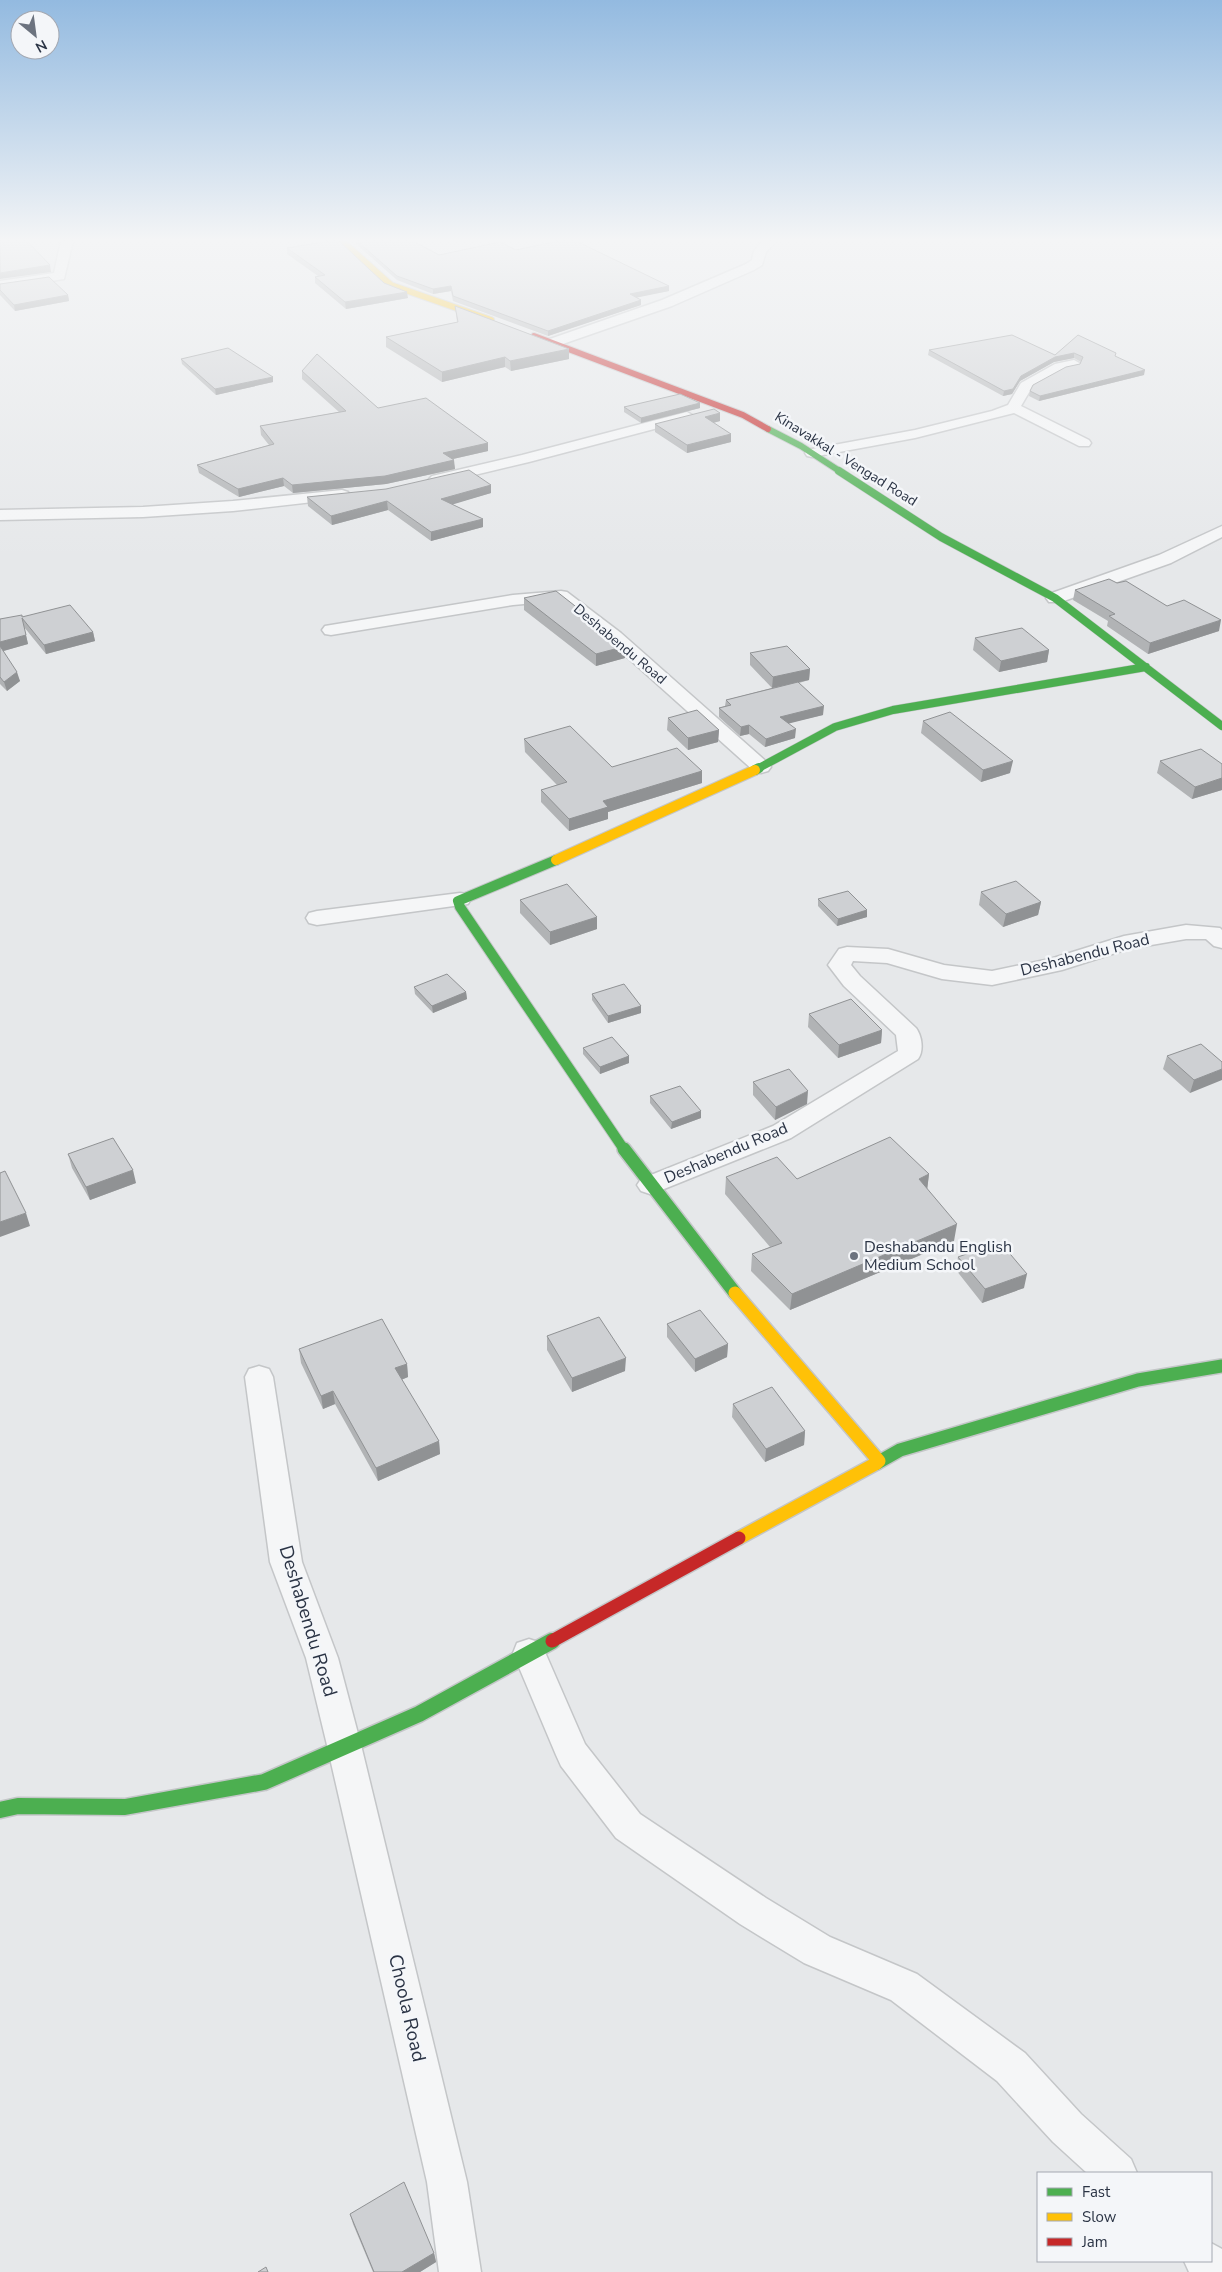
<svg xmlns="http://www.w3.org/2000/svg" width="1222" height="2272" font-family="'Nunito Sans',sans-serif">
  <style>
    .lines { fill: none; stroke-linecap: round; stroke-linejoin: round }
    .street-casing { stroke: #c4c6c8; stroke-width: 3 }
    .fast-far4-casing { stroke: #c4c6c8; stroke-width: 8 }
    .fast-far3-casing { stroke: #c4c6c8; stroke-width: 9 }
    .fast-far2-casing { stroke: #c4c6c8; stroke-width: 12 }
    .fast-far1-casing { stroke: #c4c6c8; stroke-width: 16 }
    .fast-casing { stroke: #c4c6c8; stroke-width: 19 }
    .slow-far2-casing { stroke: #c4c6c8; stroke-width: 8 }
    .slow-far1-casing { stroke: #c4c6c8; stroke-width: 12 }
    .slow-casing { stroke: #c4c6c8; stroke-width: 16 }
    .jam-far1-casing { stroke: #c4c6c8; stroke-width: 8 }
    .jam-casing { stroke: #c4c6c8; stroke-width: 16 }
    .street { fill: #f5f6f7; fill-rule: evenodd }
    .fast-far4 { stroke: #4caf50; stroke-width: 6 }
    .fast-far3 { stroke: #4caf50; stroke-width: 8 }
    .fast-far2 { stroke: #4caf50; stroke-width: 10 }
    .fast-far1 { stroke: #4caf50; stroke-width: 13 }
    .fast { stroke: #4caf50; stroke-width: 16 }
    .slow-far2 { stroke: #ffc107; stroke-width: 6 }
    .slow-far1 { stroke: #ffc107; stroke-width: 10 }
    .slow { stroke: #ffc107; stroke-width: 13 }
    .jam-far1 { stroke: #c62828; stroke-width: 6 }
    .jam { stroke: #c62828; stroke-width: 13 }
    .wall { fill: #b1b3b5 }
    .shaded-wall { fill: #909294 }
    .building { fill: #ced0d3; stroke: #909294 }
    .poi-dot { fill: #6c737f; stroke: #f4f6f9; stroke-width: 2 }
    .labels { text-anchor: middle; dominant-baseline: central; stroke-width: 5; stroke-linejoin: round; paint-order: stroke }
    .far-street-label { font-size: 14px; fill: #2b3445; stroke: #f4f6f9 }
    .street-label { font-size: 16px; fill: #2b3445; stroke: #f4f6f9 }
    .poi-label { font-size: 16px; fill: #2b3445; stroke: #f4f6f9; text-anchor: start }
    .near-street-label { font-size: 19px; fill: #2b3445; stroke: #f4f6f9 }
  </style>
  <rect width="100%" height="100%" fill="#e6e8ea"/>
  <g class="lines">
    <defs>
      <path id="street" d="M61,241h12l-9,38 -64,10v-8l54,-8z
        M763,241h13l-10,11 -4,13 -8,5 -82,36 -115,40 -5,1 -7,-4 2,-3 115,-40 84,-36 6,-4 2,-9z
        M1074,360l7,4 -2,3 -15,3 -33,19 -10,17 68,34 2,3 -2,3h-10l-65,-33 -99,25 -103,19 -5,-1 -2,-3 2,-3 5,-1 103,-19 77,-19 16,-6 13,-22 34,-19z
        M687,412l7,4 -2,3 -163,43 -92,22 -5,-2 -3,-3 3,-3 90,-21z
        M342,490l6,2 2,3 -2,3 -115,13 -90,6 -143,3v-10l143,-3 90,-6z
        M1222,526v11l-51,26 -110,39h-12l-3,-4 3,-4 110,-39z
        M561,591l6,1 54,41 147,130 3,4 -3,4 -7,2 -7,-2 -145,-130 -52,-40 -44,4 -182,30 -6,-1 -3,-4 3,-4 6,-1 182,-30z
        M460,893l8,1 3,5 -3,5 -151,21 -8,-2 -3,-5 3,-5 8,-2z
        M1186,925l34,3 2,2v18l-8,-2 -8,-7h-20l-58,10 -66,21 -70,15 -50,-6 -55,-16 -34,-2 -2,4 9,11 56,52c6,8 8,23 2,31l-127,79 -132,53 -9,3 -9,-3 -4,-6 4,-6 132,-53 125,-75 -2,-16 -52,-49 -16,-21 11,-16 8,-2 41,2 56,16 48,6 58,-12 74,-23z
        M259,1366l10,3 4,8 29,185 36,96 23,87 106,437 14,90h-42l-12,-90 -100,-437 -21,-87 -36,-96 -25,-185 4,-8z
        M529,1639l12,4 44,101 55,70 126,84 64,39 87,37 108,79 56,61 50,45 6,14h-50l-34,-31 -56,-61 -106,-81 -87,-37 -64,-39 -124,-86 -55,-72 -5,-11 -43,-102 4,-10z
        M1211,2243l11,6v23h-33l-5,-11h27z"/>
      <path id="fast-far4" d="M768,429l33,17 40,26"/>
      <path id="fast-far3" d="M839,471l102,66 114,61 167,128
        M757,769l78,-42 58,-17 253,-43"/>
      <path id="fast-far2" d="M755,770l4,-2
        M556,860l-98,41 2,6 165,244"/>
      <path id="fast-far1" d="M624,1149l111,144
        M877,1463l23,-13 238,-70 84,-14"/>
      <path id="fast" d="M0,1810l18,-4 107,1 139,-25 155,-68 133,-73"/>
      <path id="slow-far2" d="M342,241l49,44 100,35"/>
      <path id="slow-far1" d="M556,860l199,-90"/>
      <path id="slow" d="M735,1293l144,168
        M739,1538l138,-75"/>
      <path id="jam-far1" d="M534,336l209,79 25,14"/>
      <path id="jam" d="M552,1641l187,-103"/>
    </defs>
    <use href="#street" class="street-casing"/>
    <use href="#fast-far4" class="fast-far4-casing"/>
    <use href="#fast-far3" class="fast-far3-casing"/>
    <use href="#fast-far2" class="fast-far2-casing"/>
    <use href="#fast-far1" class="fast-far1-casing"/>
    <use href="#fast" class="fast-casing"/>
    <use href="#slow-far2" class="slow-far2-casing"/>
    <use href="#slow-far1" class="slow-far1-casing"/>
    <use href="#slow" class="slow-casing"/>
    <use href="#jam-far1" class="jam-far1-casing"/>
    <use href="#jam" class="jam-casing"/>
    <use href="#street" class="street"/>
    <use href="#fast-far4" class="fast-far4"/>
    <use href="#fast-far3" class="fast-far3"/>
    <use href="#fast-far2" class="fast-far2"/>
    <use href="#fast-far1" class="fast-far1"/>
    <use href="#fast" class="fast"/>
    <use href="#slow-far2" class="slow-far2"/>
    <use href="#slow-far1" class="slow-far1"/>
    <use href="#slow" class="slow"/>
    <use href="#jam-far1" class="jam-far1"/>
    <use href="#jam" class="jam"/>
  </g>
  <path class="wall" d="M355,241h58l26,14 77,-5 153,36v5l-33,6 5,3v5l-93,31 -95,-35 -2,-10 -18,3 -36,-14 -42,-37z
    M287,248l97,35 24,15 -62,11 -31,-26v-6l3,-1 -31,-22z
    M0,284l68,11 1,6 -54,10 -15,-16z
    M455,306l114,43v10l-58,12 -6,-4 -63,15 -56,-35v-10l71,-15z
    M1078,335l37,21 29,19 -105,26 -10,-5 1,-5 50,-27 1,-2 -7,-4 -20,4 -34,19 -8,13 -9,2 -75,-41 1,-5 126,5z
    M181,359l92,23 -57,13 -34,-31z
    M302,371l76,37 110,35v8l-35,8 2,10 -69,15 -93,9 -9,-7 -45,11 -40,-24 -2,-8 72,-20 -8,-10 -1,-9 79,-14 -37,-33z
    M700,403v5l-59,15 -17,-11v-5z
    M720,413v8l-7,2 18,11v8l-44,11 -32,-21v-8z
    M491,485v8l-39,11 31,15v8l-52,14 -43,-31 -56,15 -24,-19 -1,-9z
    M1117,583l50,23 52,25 -71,23 -41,-28 1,-5 -35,-21 2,-10z
    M524,598l101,60 -29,8 -72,-56z
    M22,617l71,15 2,9 -49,13 -22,-27 4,17 -25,7 17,30 -13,10 -7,-7v-65z
    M975,638l74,12 -2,12 -48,10 -26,-22z
    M750,653l60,16 -1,11 -10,3 24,32 -35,8 7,15 -30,9 -16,-13 -9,2 -21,-19v-9l6,-2 1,-6 46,-12 -22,-23z
    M668,718l51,12 -1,12 -30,8 -21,-20z
    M923,721l87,52 -29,9 -60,-49z
    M524,739l88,28 90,4v12l-94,29v7l-39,12 -28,-29v-12l16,-5 -32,-33z
    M1160,761l62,3v26l-30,9 -35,-26z
    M981,892l60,10 -3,13 -35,12 -24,-22z
    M818,899l49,11v7l-30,9 -19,-20z
    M520,900l77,29 -47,16 -30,-32z
    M414,987l52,5 1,7 -34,14 -18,-19z
    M592,994l49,12v7l-33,10 -16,-23z
    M809,1014l73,16 -1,13 -43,15 -30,-31z
    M583,1048l46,8v7l-29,11 -17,-20z
    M1167,1056l55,6 -32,31 -27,-24z
    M753,1082l54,22 -32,16 -22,-25z
    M650,1096l51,15v7l-30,11 -21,-26z
    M68,1154l68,29 -46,17 -18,-32z
    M929,1174l-2,15 27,52 -164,69 -39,-39 1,-17 18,-7 -45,-53 1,-17 71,2z
    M958,1257l66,31 -42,15 -26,-33z
    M667,1324l61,20 -1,13 -32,15 -28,-35z
    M547,1336l78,35 -53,21 -25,-42z
    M299,1349l108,15 1,13 -7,3 38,61 1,13 -62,27 -43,-77 -12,5 -22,-46z
    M733,1404l72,27 -1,14 -39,17 -33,-45z
    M350,2214l84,39 2,9 -16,10h-47l-20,-48z"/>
  <path class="shaded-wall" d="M50,265l1,7 -51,7v-6z
    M451,286v5l-18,3v-5z
    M669,286v5l-39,8v-5z
    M407,292l1,6 -62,11 -1,-7z
    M68,295l1,6 -54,10 -1,-6z
    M641,300v5l-93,31v-5z
    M569,349v10l-58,12 -1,-10z
    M1074,353v5l-20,4 -34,19 -8,13 -9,2 1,-5 17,-15 34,-19z
    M505,357v10l-63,15v-10z
    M1145,370l-1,5 -105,26 1,-5z
    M273,377v5l-57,13 -1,-6z
    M700,403v5l-59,15v-5z
    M720,413v8l-15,4v-8z
    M731,434v8l-44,11v-8z
    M488,443v8l-44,10 -1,-8z
    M454,460l1,9 -69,15 -93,9 -1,-8z
    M283,478l1,8 -45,11 -1,-8z
    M491,485v8l-50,15v-9z
    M387,501l1,9 -56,15 -1,-9z
    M483,519v8l-52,14v-9z
    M1221,620l-2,11 -71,23 2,-11z
    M93,632l2,9 -49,13 -2,-9z
    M26,635l2,9 -28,8v-10z
    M626,646l-1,12 -29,8v-12z
    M1049,650l-2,12 -48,10 2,-11z
    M810,669l-1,11 -37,8 1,-11z
    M17,672l3,9 -13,10 -3,-9z
    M824,706l-1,9 -44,11 1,-9z
    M749,725v9l-9,2 1,-9z
    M796,729l-1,9 -30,9 1,-8z
    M719,730l-1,12 -30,8v-12z
    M1013,761l-3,12 -29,9 2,-12z
    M702,771v12l-94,29v7l-39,12v-12l34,-18z
    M1222,778v12l-30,9 3,-12z
    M1041,902l-3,13 -35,12 3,-13z
    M867,910v7l-30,9 1,-7z
    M597,917v12l-47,16v-13z
    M466,992l1,7 -34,14 -1,-7z
    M641,1006v7l-33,10v-7z
    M882,1030l-1,13 -43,15 1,-13z
    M629,1056v7l-29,11v-7z
    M1222,1069v11l-32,13 4,-13z
    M808,1091l-1,13 -32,16 1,-13z
    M701,1111v7l-30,11 1,-7z
    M133,1170l3,13 -46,17 -4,-13z
    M929,1174l-2,17 -8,-12z
    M26,1213l4,13 -30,11v-15z
    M957,1224l-3,17 -164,69 2,-16z
    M1027,1274l-3,14 -42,15 3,-14z
    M728,1344l-1,13 -32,15v-13z
    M626,1358l-1,13 -53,21v-14z
    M407,1364l1,13 -12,5 -1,-14z
    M333,1391l2,13 -12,5 -2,-13z
    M805,1431l-1,14 -39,17 1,-13z
    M439,1441l1,13 -62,27 -2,-13z
    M434,2253l2,9 -16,10h-18z"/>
  <path class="building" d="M0,241h27l23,24 -50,8z
    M329,241h10l45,42 23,9 -62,10 -30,-25 10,-2 -38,-27z
    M357,241h56l26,14 61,-13 16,8 42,-9h18l93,45 -39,8 11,6 -93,31 -95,-35 -2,-10 -18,3 -36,-13z
    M49,277l19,18 -54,10 -14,-15v-6z
    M455,306l114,43 -59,12 -5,-4 -63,15 -56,-35 72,-15z
    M1012,335l43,20 23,-20 38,18 -1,3 30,14 -105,26 -10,-5 3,-6 33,-18 14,-3 3,-7 -9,-4 -19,4 -34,19 -8,13 -9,2 -75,-41z
    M228,348l45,29 -58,12 -34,-30z
    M317,354l61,54 48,-10 62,45 -45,10 11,7 -69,16 -93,9 -9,-7 -45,11 -41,-24 77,-21 -14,-18 86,-15 -44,-40z
    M680,394l20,9 -59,15 -17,-11z
    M714,409l6,4 -15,4 26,17 -44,11 -32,-21z
    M469,470l22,15 -50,14 42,20 -52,13 -44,-31 -56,15 -24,-19 79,-8z
    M1109,579l8,4 9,-2 41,25 17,-6 37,20 -71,23 -41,-27 6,-2 -40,-24z
    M556,591l70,55 -30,8 -72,-56z
    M70,605l23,27 -49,13 -22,-27 4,17 -26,7v-23l22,-4v2z
    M1022,628l27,22 -48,11 -26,-23z
    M0,646l17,26 -13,10 -4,-5z
    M787,646l23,23 -37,8 -23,-24z
    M798,682l26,24 -44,11 16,12 -30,10 -17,-14 -8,2 -22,-19 12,-3 -5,-5z
    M697,710l22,20 -31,8 -20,-20z
    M950,712l63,49 -30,9 -60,-49z
    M570,726l42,41 65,-19 25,23 -99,30 5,6 -39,12 -28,-29 26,-8 -43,-43z
    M1201,749l21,15v14l-27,9 -35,-26z
    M1016,881l25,21 -35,12 -25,-22z
    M567,884l30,33 -47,15 -30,-32z
    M848,891l19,19 -29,9 -20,-20z
    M447,974l19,18 -34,14 -18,-19z
    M624,984l17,22 -33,10 -16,-22z
    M851,999l31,31 -43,15 -30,-31z
    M612,1037l17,19 -29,11 -17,-19z
    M1201,1044l21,18v7l-28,11 -27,-24z
    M789,1069l19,22 -32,16 -23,-25z
    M680,1086l21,25 -29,11 -22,-26z
    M890,1137l39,37 -10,5 38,45 -165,70 -40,-40 30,-11 -56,-66 51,-20 20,22z
    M113,1138l20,32 -47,17 -18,-33z
    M5,1171l21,42 -26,9v-49z
    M1000,1242l27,32 -42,15 -27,-32z
    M700,1310l28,34 -33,15 -28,-35z
    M599,1317l27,41 -54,20 -25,-42z
    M382,1319l25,45 -12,4 44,73 -63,27 -43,-77 -12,5 -22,-47z
    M772,1387l33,44 -39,18 -33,-45z
    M404,2182l30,71 -32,19h-28l-24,-58z
    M266,2267l2,5h-10z"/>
  <linearGradient id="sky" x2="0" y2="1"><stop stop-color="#93bae0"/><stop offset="0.43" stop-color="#f4f5f6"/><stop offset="1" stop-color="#f4f5f6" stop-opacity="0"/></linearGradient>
  <rect width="1222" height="559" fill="url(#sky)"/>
  <circle class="poi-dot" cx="854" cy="1256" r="5"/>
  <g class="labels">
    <g class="far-street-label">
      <text transform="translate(846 459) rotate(32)">Kinavakkal - Vengad Road</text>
      <text transform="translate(620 644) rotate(40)">Deshabendu Road</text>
    </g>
    <g class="street-label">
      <text transform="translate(1085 955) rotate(-14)">Deshabendu Road</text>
      <text transform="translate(726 1153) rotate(-23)">Deshabendu Road</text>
    </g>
    <g class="poi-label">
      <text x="864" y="1247">Deshabandu English<tspan x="864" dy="18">Medium School</tspan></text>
    </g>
    <g class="near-street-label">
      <text transform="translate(308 1621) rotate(73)">Deshabendu Road</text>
      <text transform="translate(407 2008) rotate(77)">Choola Road</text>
    </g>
  </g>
  <rect x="1037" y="2172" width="175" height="90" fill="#f4f6f9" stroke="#a4a8b1"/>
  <rect x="1047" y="2188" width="25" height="8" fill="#4caf50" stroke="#a4a8b1"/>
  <text x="1082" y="2197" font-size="15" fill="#2b3445">Fast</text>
  <rect x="1047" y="2213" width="25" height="8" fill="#ffc107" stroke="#a4a8b1"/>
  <text x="1082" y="2222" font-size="15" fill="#2b3445">Slow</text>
  <rect x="1047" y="2238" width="25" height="8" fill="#c62828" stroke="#a4a8b1"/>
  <text x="1082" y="2247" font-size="15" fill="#2b3445">Jam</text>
  <g transform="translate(35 35) rotate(151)"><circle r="24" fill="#f4f6f9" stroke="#a4a8b1"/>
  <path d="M0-4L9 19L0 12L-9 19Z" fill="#6c737f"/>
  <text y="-8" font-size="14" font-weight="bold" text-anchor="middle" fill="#2b3445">N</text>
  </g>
</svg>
